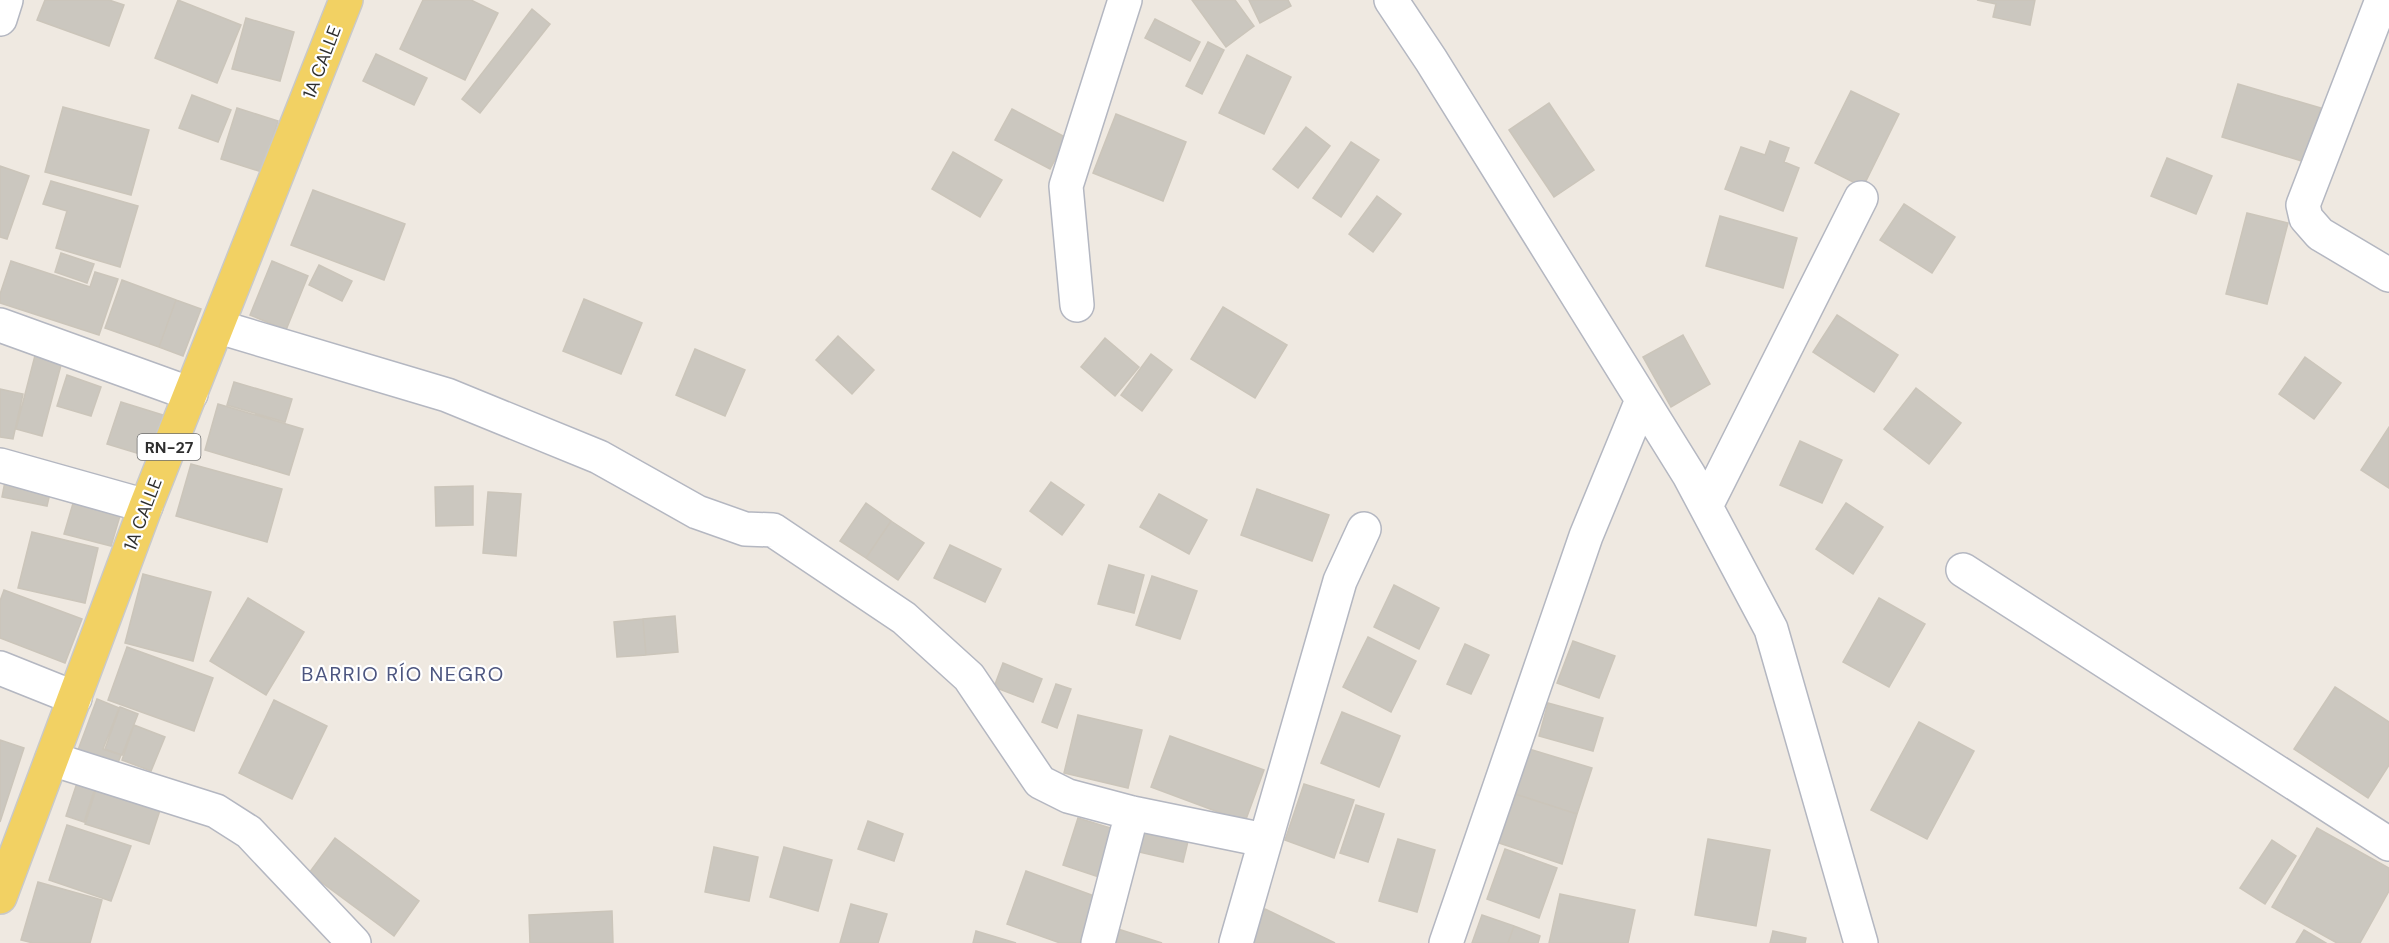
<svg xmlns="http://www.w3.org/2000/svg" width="2389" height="943" font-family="'DM Sans',sans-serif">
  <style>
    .building { fill: #cbc7bf; stroke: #cbc5ba; stroke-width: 1.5 }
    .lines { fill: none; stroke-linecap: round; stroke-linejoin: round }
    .street-casing { stroke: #b4b7c1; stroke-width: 36 }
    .primary-casing { stroke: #c9c9c9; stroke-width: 36 }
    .street { stroke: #fff; stroke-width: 33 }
    .primary { stroke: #f2d163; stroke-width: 33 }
    .labels { text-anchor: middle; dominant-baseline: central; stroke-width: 4.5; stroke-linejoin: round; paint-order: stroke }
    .shield { fill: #fff; stroke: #6d6d6d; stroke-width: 1.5 }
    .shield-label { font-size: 16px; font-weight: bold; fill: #2e2e2e }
    .street-label { font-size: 18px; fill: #2e2e2e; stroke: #fff }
    .neighbourhood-label { font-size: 20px; letter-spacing: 1.5px; fill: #4d5680; stroke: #fff }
  </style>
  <rect width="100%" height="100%" fill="#efe9e1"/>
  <path class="building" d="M45,0h64l15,5 -15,41 -72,-26z
    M178,0l63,25 -24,58 -62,-25z
    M423,0h48l27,13 -33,67 -65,-31z
    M1192,0h43l19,26 -28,21z
    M1249,0h39l3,6 -31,17z
    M1977,0h58l-5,25 -37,-8 3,-13z
    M532,9l18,15 -70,89 -18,-14z
    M246,18l48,14 -14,49 -48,-12z
    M1155,19l45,23 -10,19 -45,-23z
    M1208,42l16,8 -22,44 -16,-8z
    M376,54l51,24 -13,27 -51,-24z
    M1247,55l44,22 -27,57 -45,-21z
    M2238,84l83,24 -16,54 -83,-25z
    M1851,91l48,23 -36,73 -48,-24z
    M192,95l39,15 -13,32 -39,-14z
    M1549,103l45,67 -40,27 -45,-67z
    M63,107l86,23 -18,65 -86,-23z
    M237,108l41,13 -16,51 -41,-13z
    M1012,109l55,29 -17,31 -55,-29z
    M1116,114l70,28 -23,59 -70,-28z
    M1306,127l24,19 -32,42 -25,-19z
    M1770,141l19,7 -5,14 15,6 -16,43 -58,-22 16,-42 24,8z
    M1351,142l28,18 -38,57 -28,-19z
    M953,152l49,28 -22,37 -48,-28z
    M2167,158l45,18 -16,38 -45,-18z
    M0,166l29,10 -22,63 -7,-2z
    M51,181l87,25 -18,61 -64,-19 11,-37 -24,-7z
    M313,190l92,34 -21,56 -93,-35z
    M1377,196l24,18 -28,38 -24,-18z
    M1904,204l51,33 -23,36 -52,-33z
    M2247,213l41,10 -21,81 -41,-10z
    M1720,216l77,22 -14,50 -77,-22z
    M61,253l33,11 -7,19 -32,-11z
    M11,261l79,26 5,-15 23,7 -19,56 -99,-32v-9z
    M272,261l36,15 -22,54 -36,-15z
    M319,265l33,16 -10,20 -33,-16z
    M122,280l54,20 -17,47 -54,-19z
    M584,299l58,24 -21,51 -58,-23z
    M176,300l25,9 -18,47 -24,-9z
    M1223,307l64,38 -32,53 -64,-39z
    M1837,315l61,40 -24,37 -61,-40z
    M1683,335l27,49 -39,23 -28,-50z
    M838,336l36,34 -22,24 -36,-34z
    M1105,338l34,29 -24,29 -34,-29z
    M38,344l27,6 -23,86 -26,-7z
    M695,349l50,21 -20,46 -49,-21z
    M1151,354l21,16 -30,41 -21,-16z
    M2305,357l36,26 -27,36 -35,-25z
    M67,375l34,12 -10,29 -34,-10z
    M234,382l58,17 -7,23 -58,-17z
    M1916,388l45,35 -32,41 -45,-35z
    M0,389l23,5 -10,45 -13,-2z
    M121,402l42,13 -13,42 -43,-13z
    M218,404l85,25 -14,46 -84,-25z
    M2389,427v61l-28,-18z
    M1800,441l42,19 -20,43 -42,-18z
    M191,464l91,25 -15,53 -91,-26z
    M8,466l46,10 -7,30 -45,-9z
    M81,476l47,13 -17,57 -47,-12z
    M1051,482l33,23 -22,30 -32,-24z
    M473,486v39l-37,1 -1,-39z
    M1257,489l72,26 -17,46 -71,-26z
    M488,492l33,2 -5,62 -33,-3z
    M1159,494l48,26 -18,34 -49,-27z
    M866,503l25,18 -25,37 -26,-17z
    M1846,503l37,24 -30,47 -37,-25z
    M891,521l33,22 -26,37 -32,-22z
    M32,532l66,16 -13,55 -67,-15z
    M950,545l51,24 -16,33 -51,-24z
    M1109,565l35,10 -10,38 -36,-9z
    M143,574l68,18 -18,69 -68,-18z
    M1152,576l45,15 -17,48 -44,-14z
    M1394,585l45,23 -20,41 -45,-22z
    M4,590l78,29 -17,44 -65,-25v-37z
    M248,598l56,34 -38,63 -56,-34z
    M1879,598l46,26 -36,63 -46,-25z
    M675,616l3,36 -32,3 -3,-36z
    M643,619l3,36 -29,2 -3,-35z
    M1368,637l48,24 -25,51 -48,-25z
    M1573,641l42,15 -16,42 -42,-15z
    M1465,644l24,11 -18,39 -24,-10z
    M127,647l86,31 -19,53 -86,-31z
    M1003,663l39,16 -9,23 -39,-15z
    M1056,684l15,5 -14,39 -15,-6z
    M2335,687l54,35v43l-21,33 -74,-49z
    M97,699l22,9 -16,41 18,6 -7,18 -39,-15z
    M274,700l53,26 -35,73 -53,-26z
    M1548,703l55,15 -10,33 -54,-15z
    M120,707l18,7 -16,41 -17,-6z
    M1342,712l58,24 -21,51 -58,-24z
    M1078,715l64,15 -14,58 -64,-15z
    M1919,722l55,29 -47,88 -56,-29z
    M134,725l31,12 -14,34 -29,-11z
    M1170,736l94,34 -19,52 -94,-35z
    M0,740l24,8 -24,74z
    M1529,749l63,19 -15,46 -62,-20z
    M80,774l18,5 -14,43 -18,-6z
    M99,780l64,21 -14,43 -64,-20z
    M1304,784l50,16 -20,58 -49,-18z
    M1515,794l62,20 -15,50 -63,-21z
    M1356,805l28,9 -16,48 -28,-9z
    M1078,818l42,13 -15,48 -42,-14z
    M868,821l35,13 -9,27 -36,-12z
    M67,825l64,21 -20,55 -62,-21z
    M1145,826l44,11 -6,25 -44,-10z
    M2317,828l72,40v23l-29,52h-23l-65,-36z
    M335,838l84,63 -25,35 -85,-63z
    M1398,839l37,11 -18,62 -38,-11z
    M1708,839l62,11 -14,76 -61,-11z
    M2272,840l24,16 -31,48 -25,-16z
    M714,847l44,10 -9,44 -44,-9z
    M784,847l48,13 -14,51 -48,-14z
    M1505,849l52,19 -18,50 -52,-19z
    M1026,871l71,26 -17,46h-20l-53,-19z
    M38,882l64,18 -12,43h-57l-12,-3z
    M1560,894l75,16 -7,33h-79z
    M851,904l36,10 -9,29h-38z
    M1265,909l70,34h-87z
    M612,911l1,32h-83l-1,-28z
    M1482,915l32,11 -6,17h-36z
    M1514,926l26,10 -2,7h-30z
    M1118,929l44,14h-49z
    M2304,930l22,13h-30z
    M976,931l40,12h-43z
    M1773,931l33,7 -1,5h-35z"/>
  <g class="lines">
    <defs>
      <path id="street" d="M1391,0l40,60 258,415 82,154 90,314
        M2382,0l-79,205 3,13 14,16 69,41
        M0,19l6,-19
        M1077,305l-11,-119 59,-186
        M0,325l191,69
        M219,327l228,68 152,62 98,55 48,17 28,1 131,88 65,59 71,105 28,14 64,17 132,27
        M0,465l146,41
        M1706,506l155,-308
        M1963,570l426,274
        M0,668l75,30
        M52,759l164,52 33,21 105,111
        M1098,943l34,-130
        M1236,943l104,-362 24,-52
        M1446,943l140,-407 56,-136"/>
      <path id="primary" d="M0,897l146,-391 200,-506"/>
    </defs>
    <use href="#street" class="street-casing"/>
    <use href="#primary" class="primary-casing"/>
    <use href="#street" class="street"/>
    <use href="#primary" class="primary"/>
  </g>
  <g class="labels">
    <rect class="shield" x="137.5" y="434" width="63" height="26" rx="4.5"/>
    <g class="shield-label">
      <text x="169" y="447">RN-27</text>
    </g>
    <g class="street-label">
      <text transform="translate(322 62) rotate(-69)">1A CALLE</text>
      <text transform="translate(143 514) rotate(-69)">1A CALLE</text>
    </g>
    <g class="neighbourhood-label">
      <text x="403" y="674">BARRIO RÍO NEGRO</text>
    </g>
  </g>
</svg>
